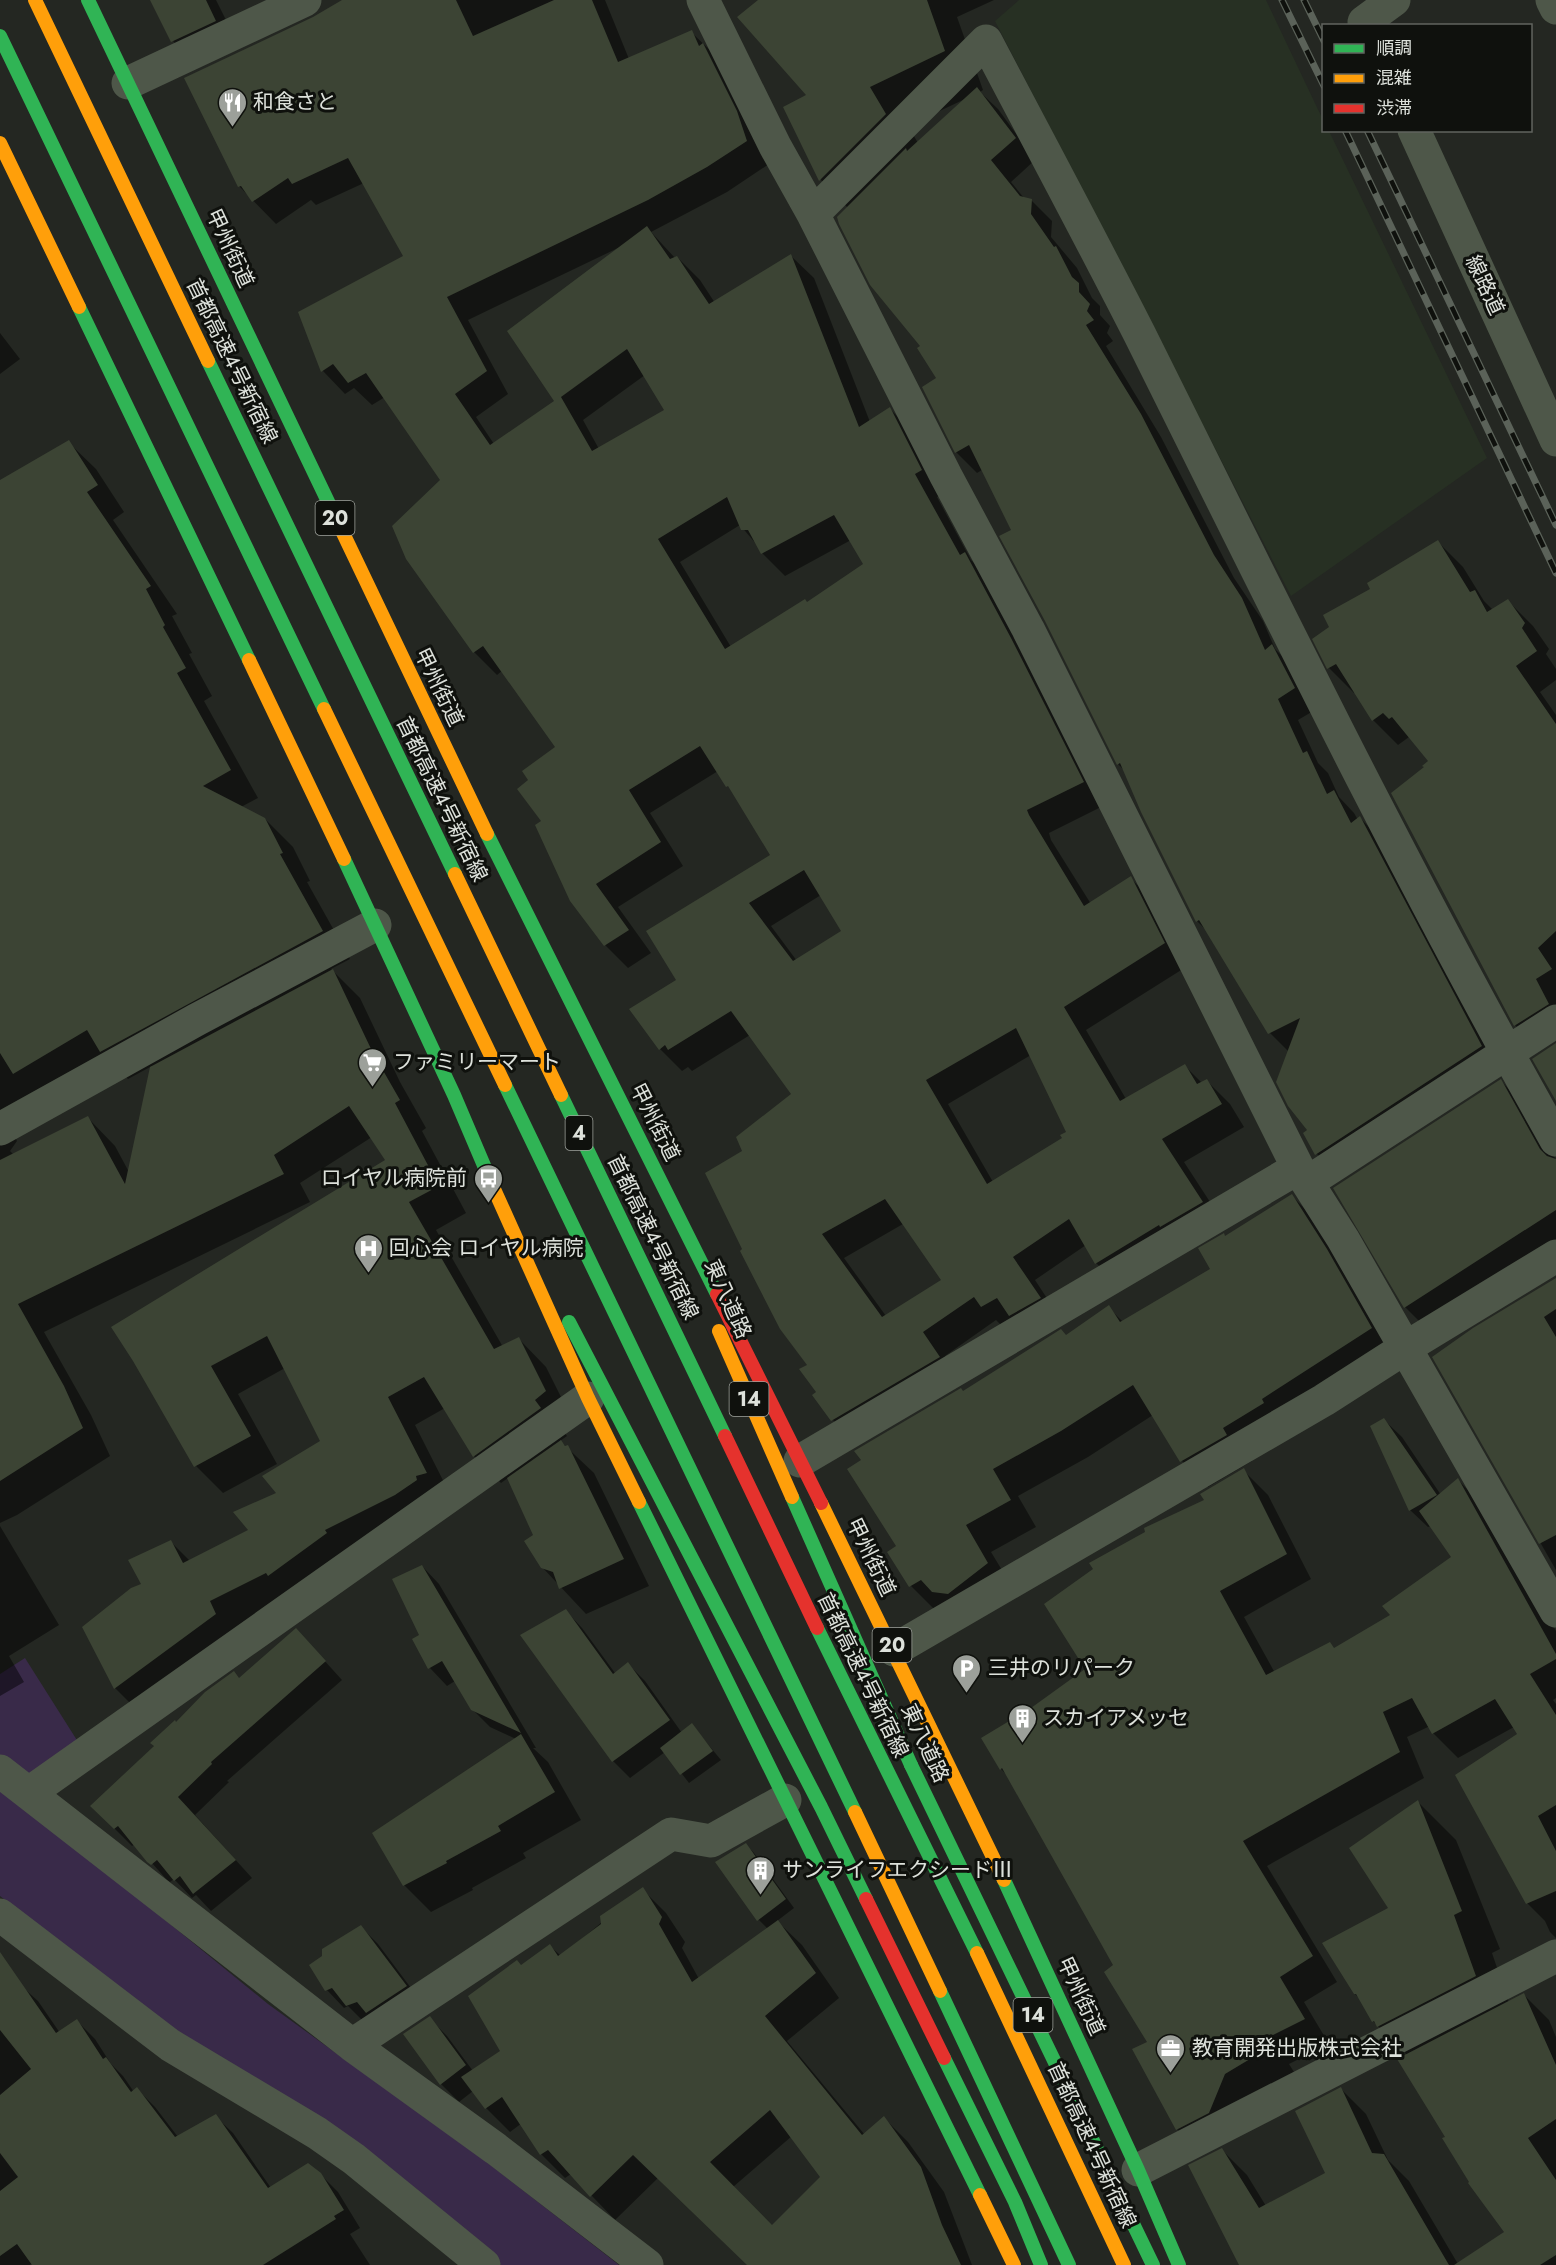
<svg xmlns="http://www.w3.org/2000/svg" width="1556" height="2265" font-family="Jost,'Noto Sans JP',sans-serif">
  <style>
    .built { fill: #273023 }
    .green { fill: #392a49 }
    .shadow { fill: #0007; fill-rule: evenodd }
    .building { fill: #3c4434; fill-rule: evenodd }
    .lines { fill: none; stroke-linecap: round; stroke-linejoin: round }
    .street { stroke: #4e5749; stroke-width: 33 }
    .fast { stroke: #30b455; stroke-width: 14 }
    .slow { stroke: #ff9f0a; stroke-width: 14 }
    .jam { stroke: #e5322d; stroke-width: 14 }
    .rail-casing { stroke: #5b6259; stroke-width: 7 }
    .rail { stroke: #0f110d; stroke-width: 4.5; stroke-dasharray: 14; stroke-linecap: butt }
    .fast-bridge { stroke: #30b455; stroke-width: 14 }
    .slow-bridge { stroke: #ff9f0a; stroke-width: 14 }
    .jam-bridge { stroke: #e5322d; stroke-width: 14 }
    .labels { text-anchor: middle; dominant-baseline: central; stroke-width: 6; stroke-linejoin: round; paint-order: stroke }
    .shield { fill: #0f110d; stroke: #9fa39d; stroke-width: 1.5 }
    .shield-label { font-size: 20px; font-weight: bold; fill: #dde1db }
    .poi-label { font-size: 21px; fill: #dde1db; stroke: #0f110d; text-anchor: start }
    .street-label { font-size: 21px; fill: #dde1db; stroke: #0f110d }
  </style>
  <rect width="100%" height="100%" fill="#242722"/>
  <path class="built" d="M1019,0h247l57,120 1,10 5,1 158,327 -196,138 -296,-575z"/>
  <path class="green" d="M25,1658l55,87 -49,36 -31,-23v-84z
    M0,1785l268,219 216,156 135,105h-118l-179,-140 -152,-97 -170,-132z"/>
  <path class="shadow" d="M152,0h64l22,44 -43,20 -22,-23z
    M347,0h258l24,59 62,-27 23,22 55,110 -42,28 -76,40 24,26 2,-1 23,23 15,23 76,-47 23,22 56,144 20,-13 23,23 31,61 -7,4 34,63 17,16 117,229 -56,28 2,7 40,64 39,-26 23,22 33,67 -100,63 40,69 59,-33 17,17 5,-2 23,23 14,23 -60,35 41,63 -106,60 -23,-22 -10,-18 -51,35 27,41 -57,8 -9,-9 -51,36 16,24 -106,63 -22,-23 -15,-28 -75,-241 50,-56 -43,-60 -58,36 -4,-4 -6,4 -22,-22 18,-68 94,-125 -39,-64 -15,-21 -68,42 33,53 -65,41 33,46 -23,15 -22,-22 -35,-46 -41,-120 27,-33 -54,-77 -6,5 -23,-23 -32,-172 -57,-83 -13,8 -18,-17 -9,6 -22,-23 -23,-59 105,-55 -41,-74 -48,22 -5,-5 -35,24 -37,-38 75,-168zM618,248l-62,154 -62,42 -18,-27 32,-23 -40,-74zM645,375l21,36 -67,38 -16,-29zM740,525l17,20 5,8 23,23 66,-36 14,24 -57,40 -77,43 -51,-85zM821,895l22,36 -46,30 -26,-35zM1031,1055l37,77 -4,7 -71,43 -45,-78zM903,1224l40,57 -57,35 -42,-58z
    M761,0h233l-37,17 26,73 -3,2 18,17 37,51 -24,22 13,16 7,2 21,21 -1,16 26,31 15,30 8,8v9l10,11 -3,7 6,8 -7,5 55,91 73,141 29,43 12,28 18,18 22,43 -17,10 20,43 10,10 11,24 15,16 4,7 2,-2 21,21 121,229 -164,107 -21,-21 -28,-102 -19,-19 -63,-102 -10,-10 -55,-109 -18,-42 -6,-6 -105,-233 -31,-61 -5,3 -21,-21 -18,-73 -90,-171 -27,-28 -36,-72 23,-13zM965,99l-47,44 -10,-17z
    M0,333l20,26 -20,15z
    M68,442l28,27 28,43 -11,8 64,94 -5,2 20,37 -3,1 23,42 -8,5 54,97 -17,9 24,12 28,28 17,34 -3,1 43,77 -19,10 29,29 40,84 26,46 -4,3 44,82 -30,17 67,117 16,-8 27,28 26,52 -11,9 6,8 -7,5 34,32 55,113 -63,28 -44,-47 -7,-31 -27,-58 -7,5 -27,-27 -29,-48 -30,17 38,75 -311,215 -27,-27 29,-104 27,-42 19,19 60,-31 72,-89 -37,-73 -47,26 39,70 -54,29 -27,-27 -61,-106 252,-200 -15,-23 -72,46 10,19 -266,130 47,83 19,41 -93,59 -17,8v-1041zM110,1060l18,19 24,-13 -23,106 -14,-26 -27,-28 -74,37 -4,-4 7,-10 -10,-21z
    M1438,542l25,25 21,34 9,9 15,-9 25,25 16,23 -3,5 10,15v11l-16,12 16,23v325l-16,10 -25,-25 -89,-257 4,-7 -21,-24 -11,8 -25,-25 -18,-28 -1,1 -25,-25 2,-40 41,-38z
    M1501,1081l24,25 31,54v91l-126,81 -25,-25z
    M1292,1196l26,26 80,133 -149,100 3,6 -44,26 -26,-26 -29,-46 -65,42 -70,39 18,31 -45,25 23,38 -77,22 -26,-26 -22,-34 9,-6 65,-154 104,-56 41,-29 15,15 90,-52 12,-33z
    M1556,1280v290l-122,-213z
    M1384,1420l18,17 39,58 17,-15 25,25 73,126v67l-3,2 3,4v234l-6,-6 -5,-11 -18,-18 -8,-169 -5,-7 -56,31 -25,-25 -3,-7 -23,11 17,41 -157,88 70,116 -33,20 25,42 -40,20 5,8 -92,82 -25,-25 -28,-87 -34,-76 -105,-188 -9,-9 -18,-31 49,-28 55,-40 120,-169 36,-31 25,25 43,84 -67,38 31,56 60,-23 57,-35 61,-58 -22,-31 -3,1 -18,-17z
    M0,1526l59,99 -50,31 15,26 -24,14z
    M422,1566l17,18 97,164h-3l15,14 33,58 -58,33 3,5 -54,30 1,2 -42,22 -27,-27 -30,-51 142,-95 -26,-12 -18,-18 -17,-28 -8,5 -17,-18 -16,-28 7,-5z
    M566,1611l16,17 33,45 13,-9 17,17 37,52 10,-8 29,35 -32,23 -24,-31 -35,26 -17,-17 -91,-125z
    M313,1648l29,32 -115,101 2,1 -34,33 57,63 -41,33 -15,-16 -4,3 -18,-19 -4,3 -3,-2 -32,-36 -3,2 -40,-40 85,-82 63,-44z
    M1418,1802l38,38 44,109 -8,4 17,50 15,-8 25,25 7,17v228h-316l-18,-115 25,25 19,31 61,-32 14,-85 25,25 22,46 21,21 49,83 48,-31 -59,-96 -40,-82 -34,-34 -13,-22 -5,-5 36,-85z
    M746,1845l8,8 40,55 -17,13 25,24 37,53 -52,43 78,94 19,-17 24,24 36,50 28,73h-224l-90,-87 -43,42 -44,-46 -6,4 -24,-24 -19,-31 -12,9 -24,-24 -13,-17 -14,11 -18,-18 -36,-50 24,-16 18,18 26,35 29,-20 20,-85 28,-20 11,10 81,-67 24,24 19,29 -3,6 17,31 69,-50 -9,-9 -42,-58zM792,2136l30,41 -50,50 -39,-40z
    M361,1927l17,17 45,60 -58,19 -17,-17 -4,2 -17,-18z
    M0,1967l38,34 22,32 17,-12 18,18 16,25 12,12 11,16 3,-3 18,18 23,30 37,-21 18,17 38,55 49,-14 18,18 22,36 -10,6 20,31h-336l-2,-2 -2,2h-30z"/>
  <path class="building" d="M150,0h56l10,21 -45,21z
    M342,0h114l17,36 81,-36h38l26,62 74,-32 7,16 4,-3 34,68 10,30 -40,26 -59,33 -201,97 40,74 -32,23 35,51 64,-44 -47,-70 140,-105 23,33 7,-3 32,48 82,-50 68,173 31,-20 32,63 -7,4 45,81 5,-3 46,86 73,144 -57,28 2,5 55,91 47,-30 34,67 -101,64 56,94 65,-37 12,20 10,-5 15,25 -60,35 41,63 -43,25 -1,-2 -64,39 -26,-45 -56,38 28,41 -32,18 -12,-18 -16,9 -7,-10 -51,35 17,25 -109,64 -19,-26 4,-3 -17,-23 8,-4 -27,-36 -40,-78 2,-2 -37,-76 37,-22 -6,-14 55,-43 -60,-83 -63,39 -3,-5 -6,5 -30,-41 47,-29 -30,-49 124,-76 -42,-69 -2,1 -26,-41 -71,44 32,52 -65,42 33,46 -25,16 -34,-45 -35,-76 6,-4 -24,-32 11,-9 -6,-9 33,-24 -72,-101 -10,7 -67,-94 -14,-33 48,-46 -74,-107 -18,10 -15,-19 -12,8 -23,-60 105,-56 -55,-98 -56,26 -4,-6 -36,24 -11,-16 -3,1 -54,-109 129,-61zM627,349l37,61 -72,41 -31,-54zM727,497l14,33h7l13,24 73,-39 29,49 -56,38 -2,-3 -80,50 -67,-110zM804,870l37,61 -48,30 -44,-58zM1016,1028l50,104 -6,3 2,3 -75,46 -61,-104zM885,1199l56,81 -59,37 -60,-83z
    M758,0h169l18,51 -75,36 16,27 -67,67 -36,-74 23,-12 -69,-78z
    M977,87l39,51 -25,22 29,36 12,3 -1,15 23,33 2,-1 16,31 7,6v9l11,12 -3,7 7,9 -8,5 55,89 73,141 28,43 23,52 7,-6 23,44 -17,11 25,54 4,-2 20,43 7,-4 17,33 9,-7 122,230 -167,109 -12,-22 4,-3 -19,-24 -12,-24 24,-64 -32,16 -69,-114 -3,2 -55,-110 -21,-49 -3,2 -72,-144 -46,-85 12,-6 -42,-85 -14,8 -33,-66 14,-9 -19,-30 3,-2 -50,-61 -31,-61 -2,-7 69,-69 1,3z
    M69,440l29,45 -11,7 64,94 -5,3 19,36 -2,2 23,41 -9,5 54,97 -28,16 62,32 18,35 -3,1 43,77 -223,121 -13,-22 -74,44 -13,-21v-573z
    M1438,540l32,52 5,-2 12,22 21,-13 17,24 -3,5 15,23 -21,15 40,58v207l-18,17 14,21 -16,10 13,25 -35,22 -123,-233 33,-26 -2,-1 6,-5 -36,-44 -3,2 -6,-6 -11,8 -36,-57 -9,5 -15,-30 17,-12 -6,-12 47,-26 -3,-6z
    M333,969l40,84 27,47 -5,3 44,83 -30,16 85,147 25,-12 27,54 -11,9 6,8 -68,49 -49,-80 -36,20 39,76 -11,3 1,4 -22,15 -70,35 2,3 -59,43 -2,-3 -56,28 6,13 -102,75 -32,-62 49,-39 10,-4 -13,-24 43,-20 12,23 65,-33 -15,-18 43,-19 -14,-17 58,-35 -53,-105 -56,30 40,70 -57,31 -61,-106 -22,-34 274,-167 -36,-54 -75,49 10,19 -266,130 46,82 19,42 -83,53v-321l88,-44 37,68 25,-117z
    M1556,1043v58l-24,-42z
    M1501,1079l39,70 7,7 9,3v51l-152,98 -71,-120z
    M1292,1194l35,55 45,79 -110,71 2,4 -41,25 4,7 -47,27 -47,-77 -72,46 -68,38 18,31 -45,25 22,38 -40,31 -16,-2 -11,-12 -12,7 -22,-35 9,-6 -49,-77 14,-9 -7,-9 107,-63 2,3 98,-62 5,6 43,-30 11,17 90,-53 -12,-21 26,-15 1,3z
    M1556,1278v31l-12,8 12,20v198l-17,9 -107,-187 41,-29z
    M1384,1418l53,77 -28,16 -39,-85z
    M561,1440l4,6 3,-1 56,114 -65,30 -6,-17 -12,-4 -17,-27 9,-6 -26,-57z
    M1244,1468l43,86 -67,37 46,84 64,-33 4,6 56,-33 -8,-9 69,-49 -32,-46 39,-33 98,176v5l-26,15 26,41v90l-18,11 18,35v40l-30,13 -71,-129 62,-41 -22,-35 -63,35 -20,-36 -29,14 17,40 -157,89 70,115 -33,21 25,42 -40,20 5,8 -45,27 -16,39 -33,17 -44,-81 15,-7 -43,-70 9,-7 -111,-197 -2,2 -19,-32 50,-30 54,-39 -41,-65 49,-35 -4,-6 56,-31 -1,-4 60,-28 -4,-6z
    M422,1565l99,168 -50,-23 -29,-49 -14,8 -16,-30 7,-4 -27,-56z
    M566,1609l47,65 15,-12 42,58 -58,42 -92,-127z
    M296,1628l30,33 -115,101 1,2 -34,33 58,63 -43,34 -13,-18 -6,5 -17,-21 -6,5 -4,-3 -29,-36 -4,3 -24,-23 64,-60 -4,-3 25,-23 1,2 29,-30 29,-21 5,7z
    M692,1723l21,28 -33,24 -20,-27z
    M521,1734l34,58 -57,34 3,5 -55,30 1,2 -44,23 -31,-53z
    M1418,1800l44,111 -8,4 22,61 -99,51 -3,-6 -2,1 -16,-28h-2l-32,-51 66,-35 -39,-60z
    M746,1843l40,56 -29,22 -42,-59z
    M643,1887l19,30 -3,7 33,58 86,-62 38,53 -51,43 97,119 22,-19 37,51 21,58 19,40h-214l-114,-110 -43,42 -42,-47 -8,5 -38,-58 -17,12 -24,-32 39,-26 -32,-55 49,-36 4,5 29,-21 8,12 43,-32 -1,-8zM770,2110l50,67 -48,48 -62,-63z
    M361,1925l46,61 -41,27 -9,-11 -11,4 -14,-18 -7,3 -16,-26 13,-9v-7z
    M0,1952l56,81 21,-14 26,40 3,-2 25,35 6,-5 38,50 41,-23 52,74 40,-25 13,10 23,37 -10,6 2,3 -73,46h-231l-15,-21 -17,12v-65l18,-14 -18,-24v-58l31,-26 -31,-39z
    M1524,1993l32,72v54l-28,19 28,42v75l-16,10h-86l50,-33 -36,-49 1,-1 -27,-44 3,-1 -48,-78z
    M430,2016l36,49 -26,20 -37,-51z
    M1341,2087l31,66 12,1 65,111h-210l-51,-100 34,-17 37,60 66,-35 -30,-62z"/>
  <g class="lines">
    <path class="street" d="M703,0l72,146 38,68 133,262 82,153 270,539 45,71 213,372
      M1552,0l4,8
      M1364,22l30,-22
      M128,83l177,-83
      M1414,130l142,310
      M813,214l173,-173c51,97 103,194 153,292 135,271 268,544 417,807
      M0,1129l196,-109 179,-95
      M1308,1182l248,-161
      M800,1461l498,-293
      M894,1650l430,-250 81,-52 151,-92
      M0,1771l352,274 144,104 151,116
      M29,1793l559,-395
      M0,1915l170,130 147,88 37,26 130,106
      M352,2045l319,-211 40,7 74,-41
      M1138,2170l418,-214"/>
    <path class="fast" d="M88,0l244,510
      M0,36l324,673
      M79,307l170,353
      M487,834l230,460
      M344,859l110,236 40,94
      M505,1085l350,727
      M569,1322l252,485 45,92
      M792,1497l119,268
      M639,1502l341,693
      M1004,1880l134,290 41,95
      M940,1991l129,274
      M944,2058l71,144 26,63"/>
    <path class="slow" d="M0,143l79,164
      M332,510l155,324
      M249,660l95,199
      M324,709l181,376
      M494,1189l94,209 51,104
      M719,1331l73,166
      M821,1503l183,377
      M855,1812l85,179
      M980,2195l34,70"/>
    <path class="jam" d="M717,1294l104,209
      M866,1899l78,159"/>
    <defs>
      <path id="rail" d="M1282,0l42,86
        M1304,0l20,41
        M1345,130l211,443
        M1367,130l189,395"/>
    </defs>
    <use href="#rail" class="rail-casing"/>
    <use href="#rail" class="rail"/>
    <path class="fast-bridge" d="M208,361l247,513
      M561,1095l164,341
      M817,1628l160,325
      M911,1765l242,500"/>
    <path class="slow-bridge" d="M35,0l173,361
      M455,874l106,221
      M977,1953l147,312"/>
    <path class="jam-bridge" d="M725,1436l92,192"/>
  </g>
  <defs>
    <symbol id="restaurant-pin" viewBox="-11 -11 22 30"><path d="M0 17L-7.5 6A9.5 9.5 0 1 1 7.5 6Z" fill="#9ca09a" stroke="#0f110d"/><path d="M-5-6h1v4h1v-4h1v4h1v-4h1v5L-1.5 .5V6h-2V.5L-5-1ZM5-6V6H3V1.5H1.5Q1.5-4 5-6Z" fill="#fff"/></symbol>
    <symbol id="supermarket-pin" viewBox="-11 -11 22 30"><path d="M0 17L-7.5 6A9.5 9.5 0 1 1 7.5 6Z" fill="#9ca09a" stroke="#0f110d"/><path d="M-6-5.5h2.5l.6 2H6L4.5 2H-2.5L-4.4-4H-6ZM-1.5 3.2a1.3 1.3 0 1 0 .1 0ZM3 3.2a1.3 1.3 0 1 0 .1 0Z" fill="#fff"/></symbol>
    <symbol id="bus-pin" viewBox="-11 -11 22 30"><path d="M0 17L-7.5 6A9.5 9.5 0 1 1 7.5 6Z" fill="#9ca09a" stroke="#0f110d"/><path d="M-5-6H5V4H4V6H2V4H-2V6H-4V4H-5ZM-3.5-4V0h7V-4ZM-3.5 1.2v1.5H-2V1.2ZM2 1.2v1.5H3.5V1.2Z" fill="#fff"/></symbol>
    <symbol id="hospital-pin" viewBox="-11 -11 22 30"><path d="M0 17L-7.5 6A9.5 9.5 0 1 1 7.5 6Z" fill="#9ca09a" stroke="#0f110d"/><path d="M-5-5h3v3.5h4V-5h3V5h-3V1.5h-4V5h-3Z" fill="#fff"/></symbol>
    <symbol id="parking-pin" viewBox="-11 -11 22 30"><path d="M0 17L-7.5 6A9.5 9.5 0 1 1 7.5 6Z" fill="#9ca09a" stroke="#0f110d"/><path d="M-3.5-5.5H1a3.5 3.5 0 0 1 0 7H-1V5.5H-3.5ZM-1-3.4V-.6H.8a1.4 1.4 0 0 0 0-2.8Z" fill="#fff"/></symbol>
    <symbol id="building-pin" viewBox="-11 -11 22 30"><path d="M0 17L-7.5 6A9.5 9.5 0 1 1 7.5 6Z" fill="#9ca09a" stroke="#0f110d"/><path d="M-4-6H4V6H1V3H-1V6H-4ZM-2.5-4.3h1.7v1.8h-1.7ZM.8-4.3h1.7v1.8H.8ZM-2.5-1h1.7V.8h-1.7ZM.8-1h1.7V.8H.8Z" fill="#fff"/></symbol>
    <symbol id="office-pin" viewBox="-11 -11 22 30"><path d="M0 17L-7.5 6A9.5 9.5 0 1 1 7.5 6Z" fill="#9ca09a" stroke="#0f110d"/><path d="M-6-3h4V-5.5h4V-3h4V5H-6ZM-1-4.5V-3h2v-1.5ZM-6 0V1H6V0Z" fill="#fff"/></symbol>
  </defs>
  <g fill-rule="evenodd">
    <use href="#restaurant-pin" x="216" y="86" width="33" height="45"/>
    <use href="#supermarket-pin" x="356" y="1046" width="33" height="45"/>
    <use href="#bus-pin" x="472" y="1162" width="33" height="45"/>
    <use href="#hospital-pin" x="352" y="1232" width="33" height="45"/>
    <use href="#parking-pin" x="950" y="1652" width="33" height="45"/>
    <use href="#building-pin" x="1006" y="1702" width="33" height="45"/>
    <use href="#building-pin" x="744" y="1854" width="33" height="45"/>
    <use href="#office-pin" x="1154" y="2032" width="33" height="45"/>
  </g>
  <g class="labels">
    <g class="shield">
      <rect x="315.5" y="501" width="39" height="34" rx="4.5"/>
      <rect x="565.5" y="1116" width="27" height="34" rx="4.5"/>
      <rect x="729.5" y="1382" width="39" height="34" rx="4.5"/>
      <rect x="872.5" y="1628" width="39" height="34" rx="4.5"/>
      <rect x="1013.5" y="1998" width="39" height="34" rx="4.5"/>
    </g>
    <g class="shield-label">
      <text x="335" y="518">20</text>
      <text x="579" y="1133">4</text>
      <text x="749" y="1399">14</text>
      <text x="892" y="1645">20</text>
      <text x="1033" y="2015">14</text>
    </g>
    <g class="poi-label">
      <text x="253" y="102">和食さと</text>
      <text x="393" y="1062">ファミリーマート</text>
      <text x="467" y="1178" text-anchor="end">ロイヤル病院前</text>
      <text x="389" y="1248">回心会 ロイヤル病院</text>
      <text x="988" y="1668">三井のリパーク</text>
      <text x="1043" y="1718">スカイアメッセ</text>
      <text x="782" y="1870">サンライフエクシードⅢ</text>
      <text x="1192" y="2048">教育開発出版株式会社</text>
    </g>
    <g class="street-label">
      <text transform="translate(230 248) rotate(65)">甲州街道</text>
      <text transform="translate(1485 285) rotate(65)">線路道</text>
      <text transform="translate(232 361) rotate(64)">首都高速4号新宿線</text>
      <text transform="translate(439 687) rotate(64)">甲州街道</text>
      <text transform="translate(442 799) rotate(64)">首都高速4号新宿線</text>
      <text transform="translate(655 1122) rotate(63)">甲州街道</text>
      <text transform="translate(653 1237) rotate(64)">首都高速4号新宿線</text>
      <text transform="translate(728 1299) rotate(66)">東八道路</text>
      <text transform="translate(871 1557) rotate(64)">甲州街道</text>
      <text transform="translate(863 1675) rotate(64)">首都高速4号新宿線</text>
      <text transform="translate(925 1743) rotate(65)">東八道路</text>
      <text transform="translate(1081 1996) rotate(65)">甲州街道</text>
      <text transform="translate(1092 2145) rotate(65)">首都高速4号新宿線</text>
    </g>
  </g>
  <rect x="1322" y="24" width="210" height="108" fill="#0f110d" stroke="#61645f" stroke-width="1.5"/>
  <rect x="1334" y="44" width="30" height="9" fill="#30b455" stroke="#61645f" stroke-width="1.5"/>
  <text x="1376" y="54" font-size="18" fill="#dde1db">順調</text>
  <rect x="1334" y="74" width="30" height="9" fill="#ff9f0a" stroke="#61645f" stroke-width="1.5"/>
  <text x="1376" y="84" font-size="18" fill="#dde1db">混雑</text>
  <rect x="1334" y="104" width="30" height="9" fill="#e5322d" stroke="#61645f" stroke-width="1.5"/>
  <text x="1376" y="114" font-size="18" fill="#dde1db">渋滞</text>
</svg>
